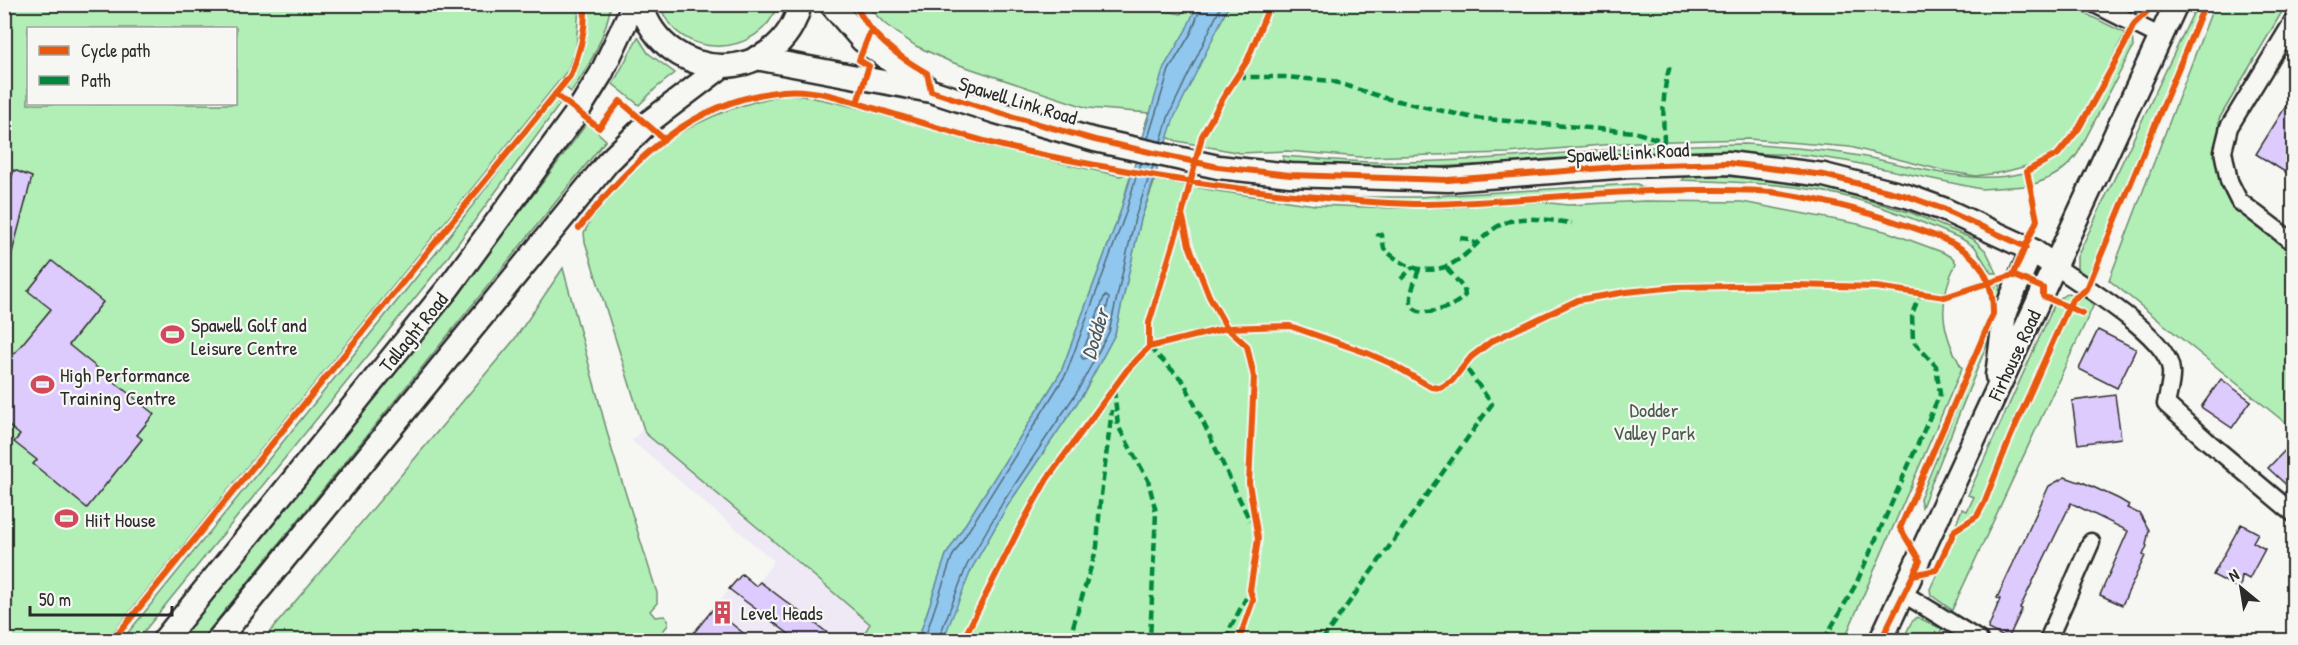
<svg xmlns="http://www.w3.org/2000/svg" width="2298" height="645" font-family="'Patrick Hand',sans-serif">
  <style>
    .built { fill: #efe9f5 }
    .green { fill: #b1efb6; stroke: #6e8d70; stroke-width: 1.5; fill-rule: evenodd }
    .water { fill: #90c7ee; stroke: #6889a0; stroke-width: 1.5 }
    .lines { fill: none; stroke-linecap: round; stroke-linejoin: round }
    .shore { stroke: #536979; stroke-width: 1.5 }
    .building { fill: #decbfd; stroke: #2b2b2b; stroke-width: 1.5 }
    .street-casing { stroke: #2b2b2b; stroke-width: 21 }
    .secondary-casing { stroke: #2b2b2b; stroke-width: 27 }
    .street { stroke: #f6f6f2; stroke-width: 16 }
    .secondary { stroke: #f6f6f2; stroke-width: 22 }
    .quiet { stroke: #00873e; stroke-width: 4.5; stroke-dasharray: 9 4.5; stroke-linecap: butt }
    .cycleway-casing { stroke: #f6f6f2; stroke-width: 10 }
    .cycleway { stroke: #e8590c; stroke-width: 6 }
    .labels { text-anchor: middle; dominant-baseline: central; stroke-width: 4.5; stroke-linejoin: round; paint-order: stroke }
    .street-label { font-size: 20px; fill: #2b2b2b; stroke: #f6f6f2 }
    .poi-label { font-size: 20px; fill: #2b2b2b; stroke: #f6f6f2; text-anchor: start }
    .park-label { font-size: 20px; fill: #4c5c4e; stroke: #f6f6f2 }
    .water-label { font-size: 21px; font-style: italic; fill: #495a66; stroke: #f6f6f2 }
  </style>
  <rect width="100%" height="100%" fill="#f6f6f2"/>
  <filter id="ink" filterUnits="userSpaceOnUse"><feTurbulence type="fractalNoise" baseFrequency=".0167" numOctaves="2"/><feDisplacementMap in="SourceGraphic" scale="12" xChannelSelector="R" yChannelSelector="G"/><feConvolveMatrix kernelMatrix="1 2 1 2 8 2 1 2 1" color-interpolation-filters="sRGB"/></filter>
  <g filter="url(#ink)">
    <path class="built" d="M643,428l2,5 225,192 -10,15h-164l-5,-4 51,-62 14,12 18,-25 -142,-120z"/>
    <path class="green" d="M1131,4l50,10 6,-10h879l59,29 -41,82 -28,37 -22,12 -30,8 -28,4 -31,-5 -95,-24 -102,-8 -111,3 -129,11 -147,4 -74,-6 -46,2 -64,-12 -33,-13 5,-15 -61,-5 -137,-46 -35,-16 -31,-22 -19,-19z
      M4,5h575l-3,43 -9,23 -460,569h-102zM28,28h208v76h-208z
      M588,5h23c-6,32 -21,61 -40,87l-7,-6 12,-19z
      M660,5v-1l118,1c-19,54 -101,56 -118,0z
      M2197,5h7l-117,273 -10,-8v-13z
      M2214,5h72l-67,114 -1,32 8,30 67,61v187l-184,-149z
      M2132,33l1,14 -55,106c-12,18 -28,26 -47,32v-14l26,-13 14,-14z
      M638,37l10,16 27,20 -19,15 -17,17 -26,-21z
      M787,94c69,8 132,34 199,52 44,11 89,20 134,30l11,-3 -11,40 -59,159 -115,183 -28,85h-58l10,-16 -100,-86 -125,-105 -60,-191 -1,-9 6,-12c18,-21 34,-45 55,-63 41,-35 89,-53 142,-64z
      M554,99l6,5 -115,157 -308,379h-15l314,-387z
      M587,123l19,17 -405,500h-25c139,-171 280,-339 411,-517z
      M1745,144c39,3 78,5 115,12 56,10 108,30 164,17l2,13 -45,3 -135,-28 -40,-6 -94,-3 -314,17 -88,-4 -27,-4v-5c29,2 58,5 87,6 125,2 250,-18 375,-18z
      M1699,174l88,7 32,5 93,27 61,26 13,12 11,22h-6l-16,-26 -13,-8c-35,-15 -71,-30 -107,-40 -56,-16 -115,-17 -173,-19l3,-3z
      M1155,180l62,11 98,14 76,3h55l95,-6 27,3 77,-4 97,1 116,22 30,8 54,20 11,6 3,5c-19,39 -15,69 6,105l-118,272h-903l31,-72 36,-63 75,-111 32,-60 26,-115z
      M1633,184h4l6,3 -220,16 -51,-1 -79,-8 1,-2 68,5h55z
      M563,268l49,182 45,143v10l-7,8 5,6 9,-1 4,3v6l-12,15h-393l251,-300z
      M2000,284l-3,35 -75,188 -2,-8 74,-183 1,-30z
      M2102,287l-150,323 -21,-15 -1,-6 27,-58 -3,-2 8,-20 5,2 7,-14 -6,-2 88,-194 10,-7 10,1z
      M1917,617l25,12 -6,11h-33l8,-17z"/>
    <path class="water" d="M1197,5h32l-55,113 -33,101 -26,115 -32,60 -75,111 -36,63 -29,72h-25l28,-85 115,-183 59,-159 44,-146 22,-37z"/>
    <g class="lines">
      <path class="shore" d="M1148,138l21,-68 22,-37 11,-29
        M1161,141l8,-26 53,-111
        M1105,295l4,3 -7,31 -15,29 -4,1 -2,-3z
        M924,640l28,-83 114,-183 59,-159 15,-52
        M938,640l29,-75 36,-63 74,-110 32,-60 26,-114 18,-52"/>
    </g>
    <path class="building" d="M2294,93v65l-9,14 -29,-18z
      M14,170l18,7 -23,87 -5,-1v-61z
      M52,261l51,41 -34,43 85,69 -17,21 5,4 -55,69 -54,-44 4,-4 -23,-18 6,-7 -16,-13v-56l47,-57 -23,-18z
      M2098,330l38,19 -19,39 -38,-19z
      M2221,379l30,22 -19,27 -31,-21z
      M2115,395l6,43 -43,6 -6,-43z
      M2294,441v51l-26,-24z
      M2065,477l14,5 1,-1 39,18 10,6 -2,3 13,6 9,16 -3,15 1,1 -4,9 2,1 -23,49 -22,-10 28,-64 -57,-28 -51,105 2,1 -14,30 -20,-10 12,-30 -3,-1 52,-112z
      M2241,524l17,9 -5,9 12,7 -16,30 -7,-4 -2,14 -27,-14z
      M742,574l14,12 4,-4 77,58h-40l-68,-51z
      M713,609l39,31h-64z"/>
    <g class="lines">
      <defs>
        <path id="street" d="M2095,4l66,33
          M2294,20l-65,107 -6,24 6,30 10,20 55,42
          M2055,266c28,20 114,70 116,105 1,10 -3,23 -5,33l40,36 88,74
          M1904,594l75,46
          M2048,640l43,-98"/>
        <path id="secondary" d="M641,4c24,83 140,82 159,0
          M831,4l31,36 63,46
          M756,58l175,33 65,21 99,28 123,27 72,8 158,5 181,-14 99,-3 96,12 83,21 36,13 89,41 23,16
          M1997,376l8,-64 27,-62
          M164,640l285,-353 129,-176 23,-37 33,-70
          M218,640l390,-478 41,-40 71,-54
          M1881,640l295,-636"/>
      </defs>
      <use href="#street" class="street-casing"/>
      <use href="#secondary" class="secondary-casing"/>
      <use href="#street" class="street"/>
      <use href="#secondary" class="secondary"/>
      <path class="quiet" d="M1237,77h48l47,4 53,17 89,20 160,14 30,9c-1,-27 -2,-52 7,-78
        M1376,234l6,1 2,14c27,25 55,29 83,4 13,-11 23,-25 40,-31 20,-7 45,-1 65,1
        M1460,238l9,1 7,5
        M1419,269c-3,9 -9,23 -8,33 3,20 45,6 54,-7l-1,-6 -18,-22
        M1401,279l12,-12
        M1149,347l35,35 66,139
        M1114,389l4,37 30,54 8,32 -6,128
        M1069,640l28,-93 3,-44 12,-93
        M1224,640l22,-42
        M1322,640l170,-236 -28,-39
        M1824,640l32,-56 84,-190 -4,-28 -23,-25 -1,-27 8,-20"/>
      <defs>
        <path id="cycleway" d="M855,4c15,32 42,52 72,69l4,18 65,21 99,28 123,27 72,8 158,5 181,-14 99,-3 96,12 83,21 36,13 83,38
          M555,94l44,34 21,-27 44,38
          M857,103l12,-37 -10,-6 12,-30
          M1183,218l6,27 20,51 18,32 20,18 7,31 -5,106 9,56 -8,51 3,10 -14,40
          M579,228c55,-69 111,-127 204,-137 30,-3 63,8 90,17 37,11 74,23 111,33 42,12 85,19 128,27 68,13 136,23 205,29 36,4 72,7 108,7 90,-2 179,-14 269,-14 25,0 51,-1 77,2 46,6 90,18 134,33 49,17 89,29 88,89l-93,214 20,33 -39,79
          M2013,275l24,-55 -10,-49 31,-17 21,-26 46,-84 9,-20 21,-20
          M1149,347l78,-19 63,-2 77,27 23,10 41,24 9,1 12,-7 19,-24 21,-16 86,-41 48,-8 50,-5 116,-2 84,2 69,10 68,-22 30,13v8l39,17
          M1913,575l23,-5 19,-40 22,-14 7,-13 26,-65 56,-126 6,-12 15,-11 118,-285
          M113,640l457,-564c10,-22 16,-48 15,-72
          M963,640l56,-111 28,-50 80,-109 22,-23v-24l33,-108 20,-79 21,-38 24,-37 23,-57"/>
      </defs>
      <use href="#cycleway" class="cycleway-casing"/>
      <use href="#cycleway" class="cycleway"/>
    </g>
  </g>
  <defs>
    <symbol id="stadium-bare" viewBox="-9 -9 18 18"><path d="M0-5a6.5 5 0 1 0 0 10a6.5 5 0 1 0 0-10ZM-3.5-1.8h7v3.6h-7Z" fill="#d1495b" stroke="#f6f6f2" stroke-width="2.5" paint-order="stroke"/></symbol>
    <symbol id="building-bare" viewBox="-9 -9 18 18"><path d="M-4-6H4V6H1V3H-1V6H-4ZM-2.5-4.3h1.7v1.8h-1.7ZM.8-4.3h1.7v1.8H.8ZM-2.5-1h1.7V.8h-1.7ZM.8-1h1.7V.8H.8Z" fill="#d1495b" stroke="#f6f6f2" stroke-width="2.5" paint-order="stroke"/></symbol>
  </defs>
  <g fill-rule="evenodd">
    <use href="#stadium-bare" x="156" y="318" width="33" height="33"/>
    <use href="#stadium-bare" x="26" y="368" width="33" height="33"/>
    <use href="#stadium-bare" x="50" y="502" width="33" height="33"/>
    <use href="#building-bare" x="706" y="596" width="33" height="33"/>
  </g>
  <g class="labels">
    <g class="street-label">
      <text transform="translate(1018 100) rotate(17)">Spawell Link Road</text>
      <text transform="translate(1628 152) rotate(-3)">Spawell Link Road</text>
      <text transform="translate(413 332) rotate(-51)">Tallaght Road</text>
      <text transform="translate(2014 355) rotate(-65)">Firhouse Road</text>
    </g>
    <g class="poi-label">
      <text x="191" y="324">Spawell Golf and<tspan x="191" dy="23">Leisure Centre</tspan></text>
      <text x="60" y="374">High Performance<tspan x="60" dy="23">Training Centre</tspan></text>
      <text x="85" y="519">Hiit House</text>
      <text x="741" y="612">Level Heads</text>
    </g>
    <g class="park-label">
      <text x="1654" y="409">Dodder<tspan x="1654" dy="23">Valley Park</tspan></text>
    </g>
    <g class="water-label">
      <text transform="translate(1095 334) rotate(-73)">Dodder</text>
    </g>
  </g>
  <rect width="2298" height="645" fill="none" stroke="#f6f6f2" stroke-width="24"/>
  <rect x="12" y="12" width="2274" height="621" fill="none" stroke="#2b2b2b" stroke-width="2" filter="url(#ink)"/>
  <rect x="27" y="27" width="210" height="78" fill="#f6f6f2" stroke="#a5a5a2" stroke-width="1.5"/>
  <rect x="39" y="46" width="30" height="9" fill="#e8590c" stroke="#a5a5a2" stroke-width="1.5"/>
  <text x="81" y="57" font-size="18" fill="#2b2b2b">Cycle path</text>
  <rect x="39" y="76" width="30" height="9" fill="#00873e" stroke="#a5a5a2" stroke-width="1.5"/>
  <text x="81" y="87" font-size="18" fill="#2b2b2b">Path</text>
  <g transform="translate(2241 588) rotate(330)" stroke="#f6f6f2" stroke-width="4.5" paint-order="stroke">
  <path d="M0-4.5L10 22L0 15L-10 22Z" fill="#2b2b2b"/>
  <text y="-9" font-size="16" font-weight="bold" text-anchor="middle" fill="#2b2b2b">N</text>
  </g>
  <path d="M30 606v9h142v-9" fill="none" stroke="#2b2b2b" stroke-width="3"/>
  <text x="39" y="606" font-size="18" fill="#2b2b2b" stroke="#f6f6f2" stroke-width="4.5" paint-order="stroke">50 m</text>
</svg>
